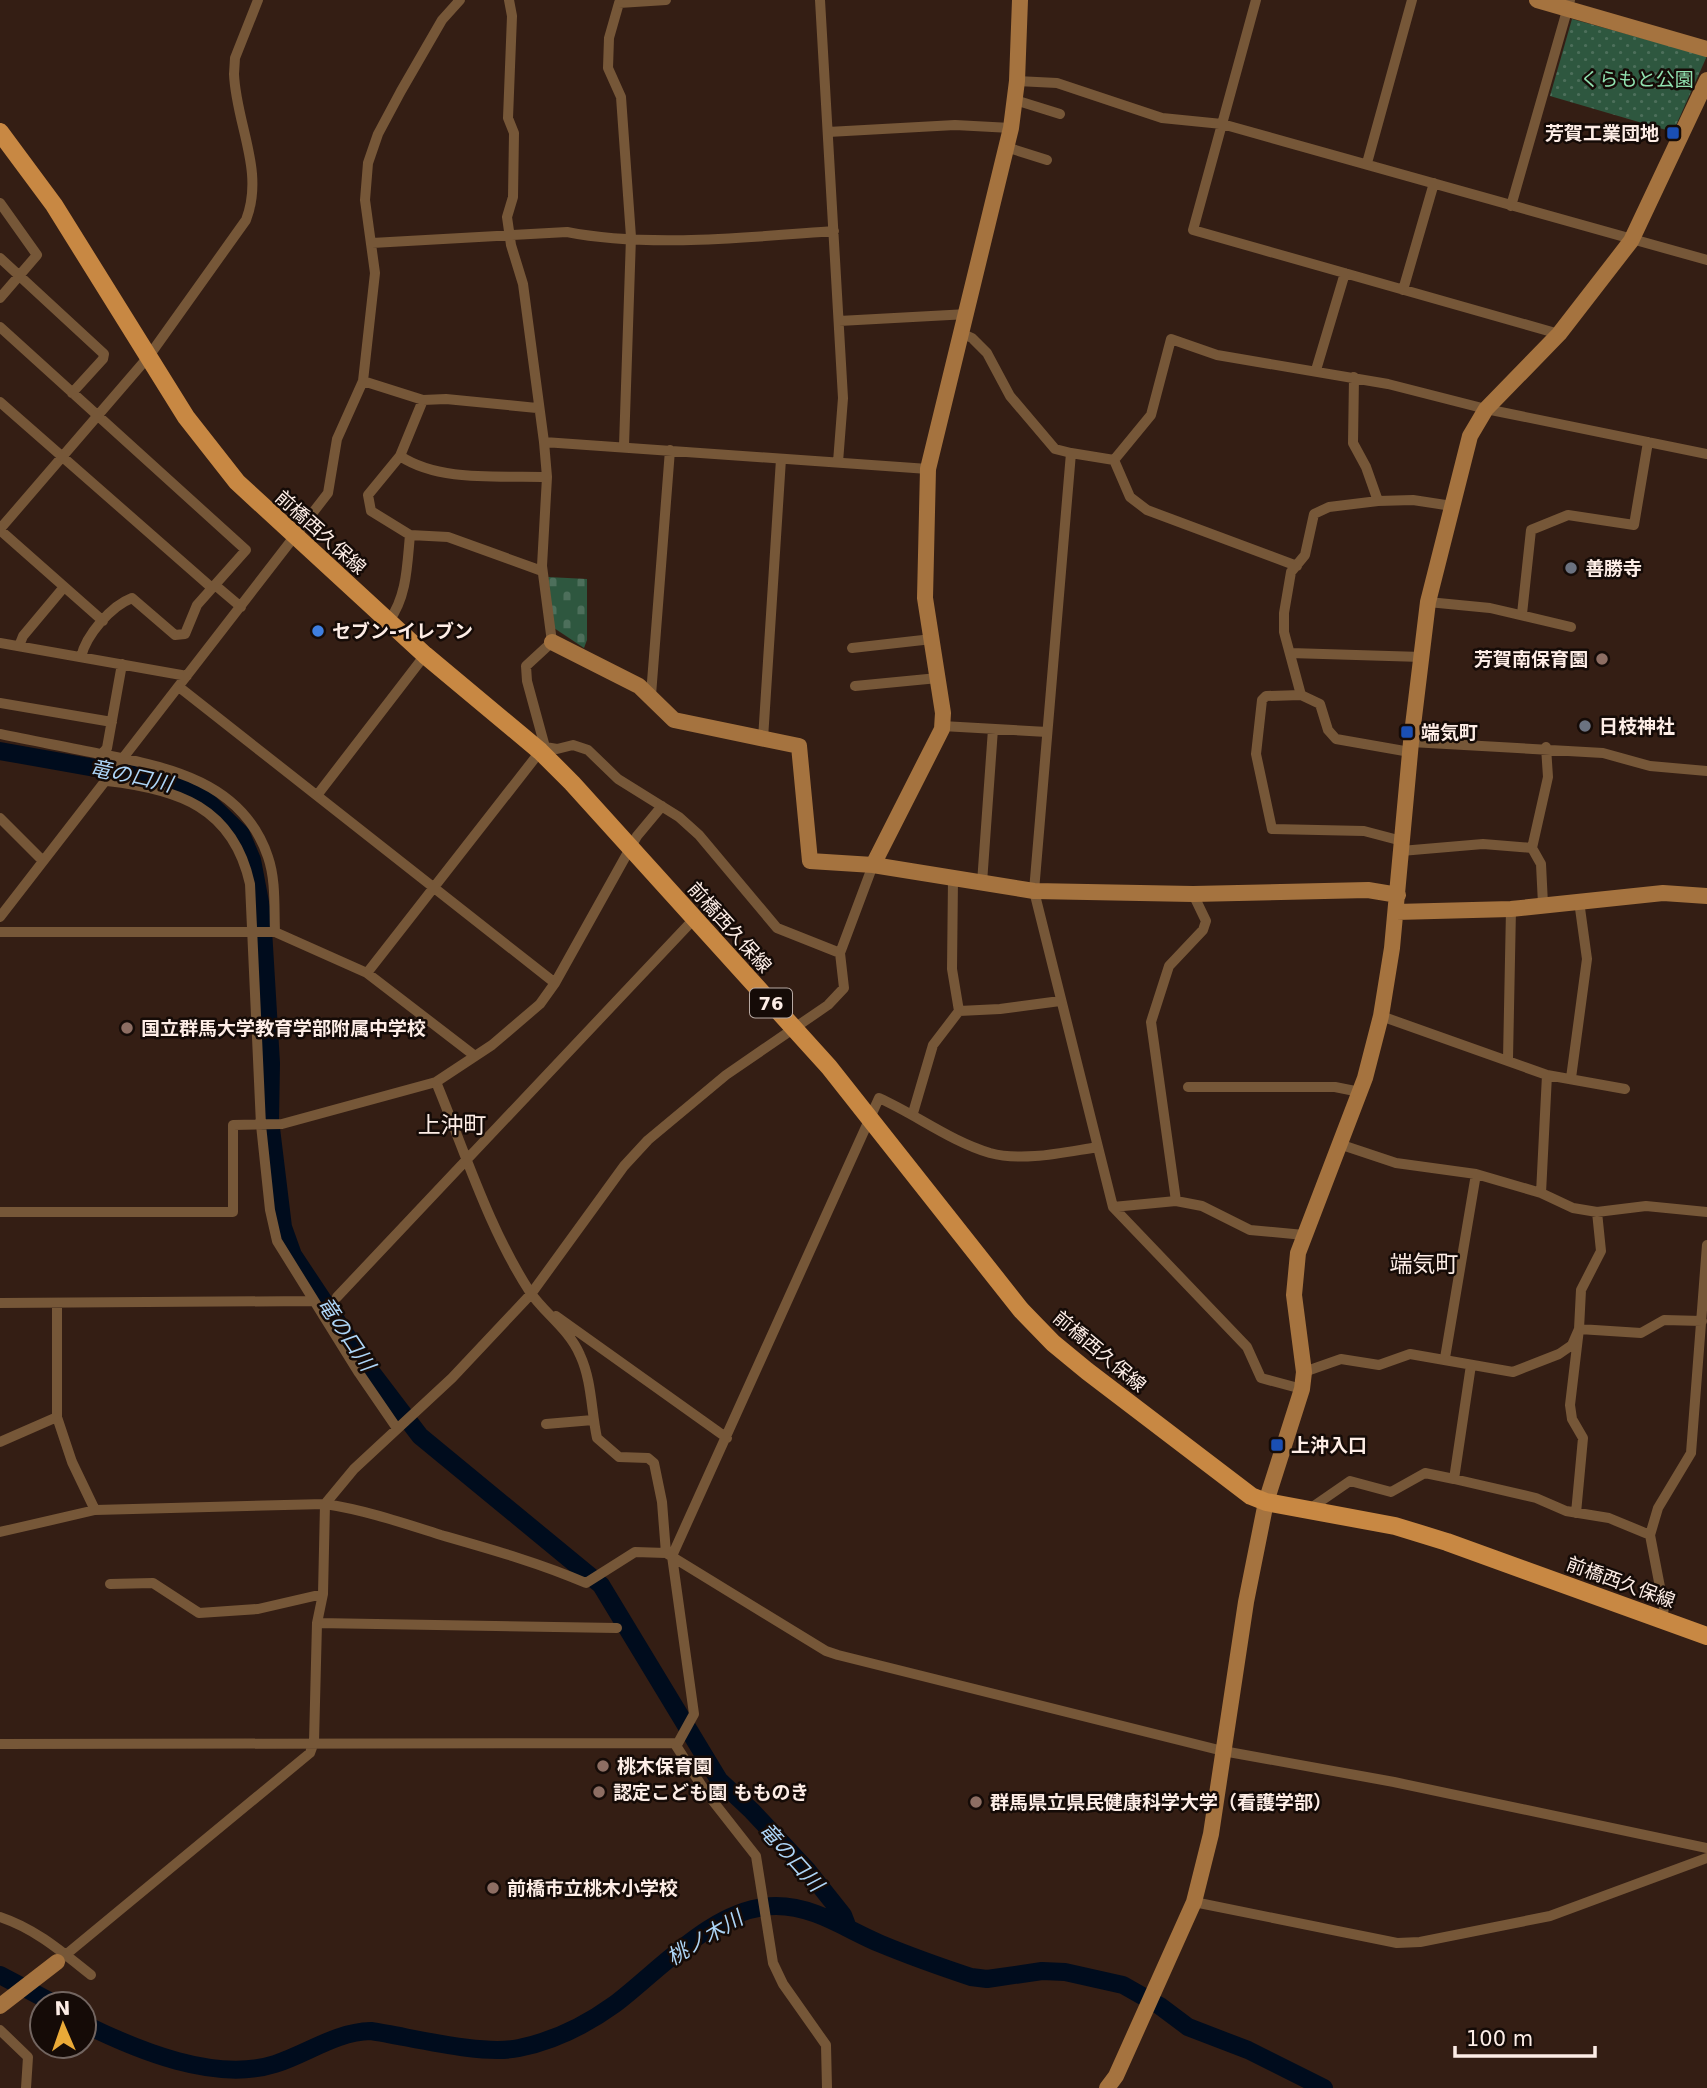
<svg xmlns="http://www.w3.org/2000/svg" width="1707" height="2088" font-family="'DejaVu Sans','Noto Sans JP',sans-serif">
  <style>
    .cemetery { fill: url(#cemetery-stones) }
    .park { fill: url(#park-dots) }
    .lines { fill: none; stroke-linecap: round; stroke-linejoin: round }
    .river { stroke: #000c1d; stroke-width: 18 }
    .street { stroke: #765738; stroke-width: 10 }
    .secondary { stroke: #a5733f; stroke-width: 16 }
    .primary { stroke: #c88843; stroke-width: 18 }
    .transit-dot { fill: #1a4fb4; stroke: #150b07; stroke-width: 2.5 }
    .worship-dot { fill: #6b7280; stroke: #150b07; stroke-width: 2.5 }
    .shop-dot { fill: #3f7fe0; stroke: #150b07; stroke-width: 2.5 }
    .education-dot { fill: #8d6e63; stroke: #150b07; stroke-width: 2.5 }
    .labels { text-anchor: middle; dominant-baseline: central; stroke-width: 5; stroke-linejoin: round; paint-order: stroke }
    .shield { fill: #150b07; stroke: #b7a9a3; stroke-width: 2 }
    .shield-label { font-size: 18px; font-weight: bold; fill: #fdede6 }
    .park-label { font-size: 19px; fill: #91e2b0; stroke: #150b07 }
    .poi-label { font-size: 19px; font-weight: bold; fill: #fdede6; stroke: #150b07; text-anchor: start }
    .street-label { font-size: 19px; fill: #fdede6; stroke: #150b07 }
    .water-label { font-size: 21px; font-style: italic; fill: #add5f7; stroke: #150b07 }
    .quarter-label { font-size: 23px; fill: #fdede6; stroke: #150b07 }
  </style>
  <defs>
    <pattern id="cemetery-stones" width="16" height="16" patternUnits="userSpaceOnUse" patternTransform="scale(1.75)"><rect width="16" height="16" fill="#2e573f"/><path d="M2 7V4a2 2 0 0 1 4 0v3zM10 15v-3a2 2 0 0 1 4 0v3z" fill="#4d6f5b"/></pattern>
    <pattern id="park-dots" width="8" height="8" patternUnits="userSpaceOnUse" patternTransform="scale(1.75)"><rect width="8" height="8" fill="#2e573f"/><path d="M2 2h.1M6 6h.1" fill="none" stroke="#4d6f5b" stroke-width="1.8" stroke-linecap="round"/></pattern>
  </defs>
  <rect width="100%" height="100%" fill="#341e14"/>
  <path class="cemetery" d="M548,577l39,2v61l-3,8 -30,-20z"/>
  <path class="park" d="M1572,19l135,37 -34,76 -123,-36z"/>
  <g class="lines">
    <path class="river" d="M0,751l168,30 33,14 40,39 11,26 10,53 9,150 -1,57 13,107 10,28 73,110 54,71 181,149 118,195 33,31 56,60 35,44 5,13
      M0,1975l55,29
      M84,2024c53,26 131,59 191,40 34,-11 60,-32 96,-33 40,6 110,25 148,17 35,-7 67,-23 96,-44 45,-34 100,-98 161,-98 39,0 71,24 105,38 29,12 60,23 90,33l16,2 55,-8 23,1 58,13 37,21 28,21 60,23 76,38"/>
    <path class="street" d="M509,0l3,16 -4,102 6,15 -1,64 -6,20 4,28 12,39 21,158 3,35 -5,89 10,76 -26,24 1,15 18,66
      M820,0l23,398 -5,64
      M1256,0l-63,230 366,104
      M1017,81l40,2 105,35 60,6 485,136
      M1015,100l45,14
      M828,132l127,-7 56,3
      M1006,147l41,13
      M1367,163l45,-163
      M0,203l37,52 -37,43
      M1511,206l59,-206
      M372,243l195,-11c81,16 184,5 267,-1
      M0,258l104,96 -1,5 -31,34
      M1403,290l31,-107
      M839,321l129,-7
      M0,327l246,223 -49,55 -12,29 -10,1 -43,-37c-21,8 -46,37 -51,59
      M963,334l9,4 15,15 23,43 45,53 16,4
      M1316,370l29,-97
      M1354,377l-1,66 13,24 12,34 -49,6 -15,7 -9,41 -14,17 -7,41v19l17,63 -35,1 -4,4 -6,54 16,75 92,2 38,10
      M363,381l60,19 23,-1 91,9
      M423,400l-23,56 -32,39 3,16 39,24 38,2 94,34
      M0,402l212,186
      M544,442l384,27
      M624,446l7,-209 -10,-140 -13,-29 1,-30 10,-35 47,-3
      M400,456c41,27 101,19 147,21
      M1114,460l-43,-7 -37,438 79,316 134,140 14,31 41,11
      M1114,460l37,-45 20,-76 46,16 171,29 98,25 221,45
      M1114,460l16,37 17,13 150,56
      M1378,501l35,-1 39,6
      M0,529l149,-173 97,-136c19,-49 -10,-96 -12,-146l1,-16 23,-58
      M0,530l103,91
      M215,585l26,22
      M1428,602l62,6 81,19
      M1522,614l9,-84 37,-15 66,10 14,-83
      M389,621c18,-25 18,-55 21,-86
      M0,643l187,33
      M19,646l4,-10 41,-49
      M852,648l80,-9
      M1290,653l132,4
      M855,686l83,-8
      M179,687l376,296
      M651,695l19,-245
      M1301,695l19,9 8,26 8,9 74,13
      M0,703l112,19
      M942,726l105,6
      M0,734c33,7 67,13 100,20 69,13 143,28 168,103 8,23 6,50 7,75
      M763,739l18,-280
      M1411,742l192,11 47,13 57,5
      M545,747l12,2 16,-4 15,5 30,29 61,38 20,18 78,93 63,25
      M102,754l5,-6 15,-84
      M107,781c71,8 126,26 143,103l11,241 9,85 7,31 82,132 37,54
      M318,794l107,-139
      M0,818l43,43
      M1401,851l82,-7 49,4
      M953,879l-1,90 7,42 41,-2 60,-8
      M982,883l11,-154
      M1543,904l-2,-40 -9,-16 16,-71 -2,-30
      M0,917l328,-424 9,-54 26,-58 12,-108 -10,-73 3,-37 10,-29 23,-43 41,-71 18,-20
      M0,932h275l92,41 108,83
      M367,973l175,-224
      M1381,1016l166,59 -6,118
      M1508,1059l3,-150
      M1547,1075l78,14
      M1571,1078l16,-119 -8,-58
      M436,1082c29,70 53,147 94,210 14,21 39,37 50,63 12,26 11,55 17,83l22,19 29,1 6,5 8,39 4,51
      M1188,1087h147l25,5
      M913,1113l20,-68 26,-34
      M1339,1144l57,19 80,11 65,19 32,15 24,4 49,-6 61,6
      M1176,1201l-25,-179 18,-56 34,-36 3,-9 -13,-27
      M1113,1207l63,-6 26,5 48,24 54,5
      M0,1212h233v-87l49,-1 154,-42 56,-37 48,-41 15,-21 82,-147 25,-30
      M337,1297l357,-378
      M0,1303l314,-2
      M556,1316l171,122
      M1445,1358l31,-184
      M1471,1365l-17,114 82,19 30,13 43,7 41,17
      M1304,1372l37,-13 38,6 31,-11 103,18 46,-18 13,-9 7,-16 2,-39 20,-39 -4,-39
      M57,1417v-114
      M546,1424l47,-4
      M0,1442l57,-25 15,45 23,48
      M1308,1510l42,-29 41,11 34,-19 29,6
      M1576,1513l7,-75 -11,-19 -2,-14 9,-76 62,4 23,-13 38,1
      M0,1532l95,-22 230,-6c40,6 78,19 116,31 49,14 99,28 145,48l49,-31 31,1 160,98 12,4 385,96 171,31 313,66
      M110,1584l43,-1 46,30 59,-4 65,-15
      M1661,1620l3,-12 -14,-73 8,-27 33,-55 16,-208
      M317,1623l300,5
      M0,1744l678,-1 16,-29 -22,-158 207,-458c38,17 71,43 111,55 34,9 75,-1 108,-6
      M675,1744l30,47 51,65 17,107 10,21 43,61 1,43
      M1194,1902l203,41 23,-1 130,-26 157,-58
      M0,1917c36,12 62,35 91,58
      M57,1962l253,-209 4,-11 3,-119 6,-29 2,-90 29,-35 98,-91 79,-84 93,-128 24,-26 78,-65 102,-70 16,-17 -4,-35 33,-88
      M0,2030l28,27 -2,31"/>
    <path class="secondary" d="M1537,0l170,49
      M552,642l87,44 35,34 125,26 11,115 63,4 161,26 159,3 175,-4 30,5
      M873,865l69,-136 1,-16 -18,-115 3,-129 83,-341 6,-47 3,-81
      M1396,912l115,-3 152,-16 44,3
      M0,2006l57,-44
      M1107,2088l9,-12 78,-174 17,-68 35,-232 20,-100 36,-113 2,-17 -10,-77 4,-42 67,-175 16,-62 11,-68 19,-206 17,-140 42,-166 16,-27 73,-75 72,-93 76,-161"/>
    <path class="primary" d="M0,132l54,73 132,212 51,65 188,173 115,96 32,32 257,284 192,243 32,33 34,28 164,125 15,6 129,24 52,16 260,94"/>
  </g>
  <g class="transit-dot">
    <rect x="1666" y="126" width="14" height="14" rx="3.5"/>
    <rect x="1400" y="725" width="14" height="14" rx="3.5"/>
    <rect x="1270" y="1438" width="14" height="14" rx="3.5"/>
  </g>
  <g class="worship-dot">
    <circle cx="1571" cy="568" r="7"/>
    <circle cx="1585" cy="726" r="7"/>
  </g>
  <circle class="shop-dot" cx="318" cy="631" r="7"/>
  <g class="education-dot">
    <circle cx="1602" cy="659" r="7"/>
    <circle cx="127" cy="1028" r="7"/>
    <circle cx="603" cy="1766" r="7"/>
    <circle cx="599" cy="1792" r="7"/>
    <circle cx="976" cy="1802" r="7"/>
    <circle cx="493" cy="1888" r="7"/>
  </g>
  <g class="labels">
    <rect class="shield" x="750" y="988.5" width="42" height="29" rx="5"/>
    <g class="shield-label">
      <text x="771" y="1003">76</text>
    </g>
    <g class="park-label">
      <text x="1637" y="79">くらもと公園</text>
    </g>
    <g class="poi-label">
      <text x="1659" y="133" text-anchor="end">芳賀工業団地</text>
      <text x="1585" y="568">善勝寺</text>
      <text x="332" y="631">セブン-イレブン</text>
      <text x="1588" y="659" text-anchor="end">芳賀南保育園</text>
      <text x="1599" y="726">日枝神社</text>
      <text x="1421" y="732">端気町</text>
      <text x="141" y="1028">国立群馬大学教育学部附属中学校</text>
      <text x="1291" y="1445">上沖入口</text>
      <text x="617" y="1766">桃木保育園</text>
      <text x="613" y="1792">認定こども園 もものき</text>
      <text x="990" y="1802">群馬県立県民健康科学大学（看護学部）</text>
      <text x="507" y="1888">前橋市立桃木小学校</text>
    </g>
    <g class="street-label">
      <text transform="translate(321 532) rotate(42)">前橋西久保線</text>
      <text transform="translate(730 927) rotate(48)">前橋西久保線</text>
      <text transform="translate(1100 1351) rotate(40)">前橋西久保線</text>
      <text transform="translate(1621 1582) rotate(20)">前橋西久保線</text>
    </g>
    <g class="water-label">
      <text transform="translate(131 776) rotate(12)">竜の口川</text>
      <text transform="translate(346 1334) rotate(56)">竜の口川</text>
      <text transform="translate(791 1857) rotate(48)">竜の口川</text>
      <text transform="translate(705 1938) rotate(-31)">桃ノ木川</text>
    </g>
    <g class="quarter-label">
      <text x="452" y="1125">上沖町</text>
      <text x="1424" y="1264">端気町</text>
    </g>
  </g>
  <g transform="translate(63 2025) rotate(358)"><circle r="33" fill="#150b07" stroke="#726560" stroke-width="2"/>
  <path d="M0-5L12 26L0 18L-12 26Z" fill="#eaaa38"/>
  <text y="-10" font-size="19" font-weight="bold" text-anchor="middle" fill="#fdede6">N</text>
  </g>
  <path d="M1455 2046v10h140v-10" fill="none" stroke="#fdede6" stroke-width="3.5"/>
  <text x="1466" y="2046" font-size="21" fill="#fdede6" stroke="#150b07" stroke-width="5" paint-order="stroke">100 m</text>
</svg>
